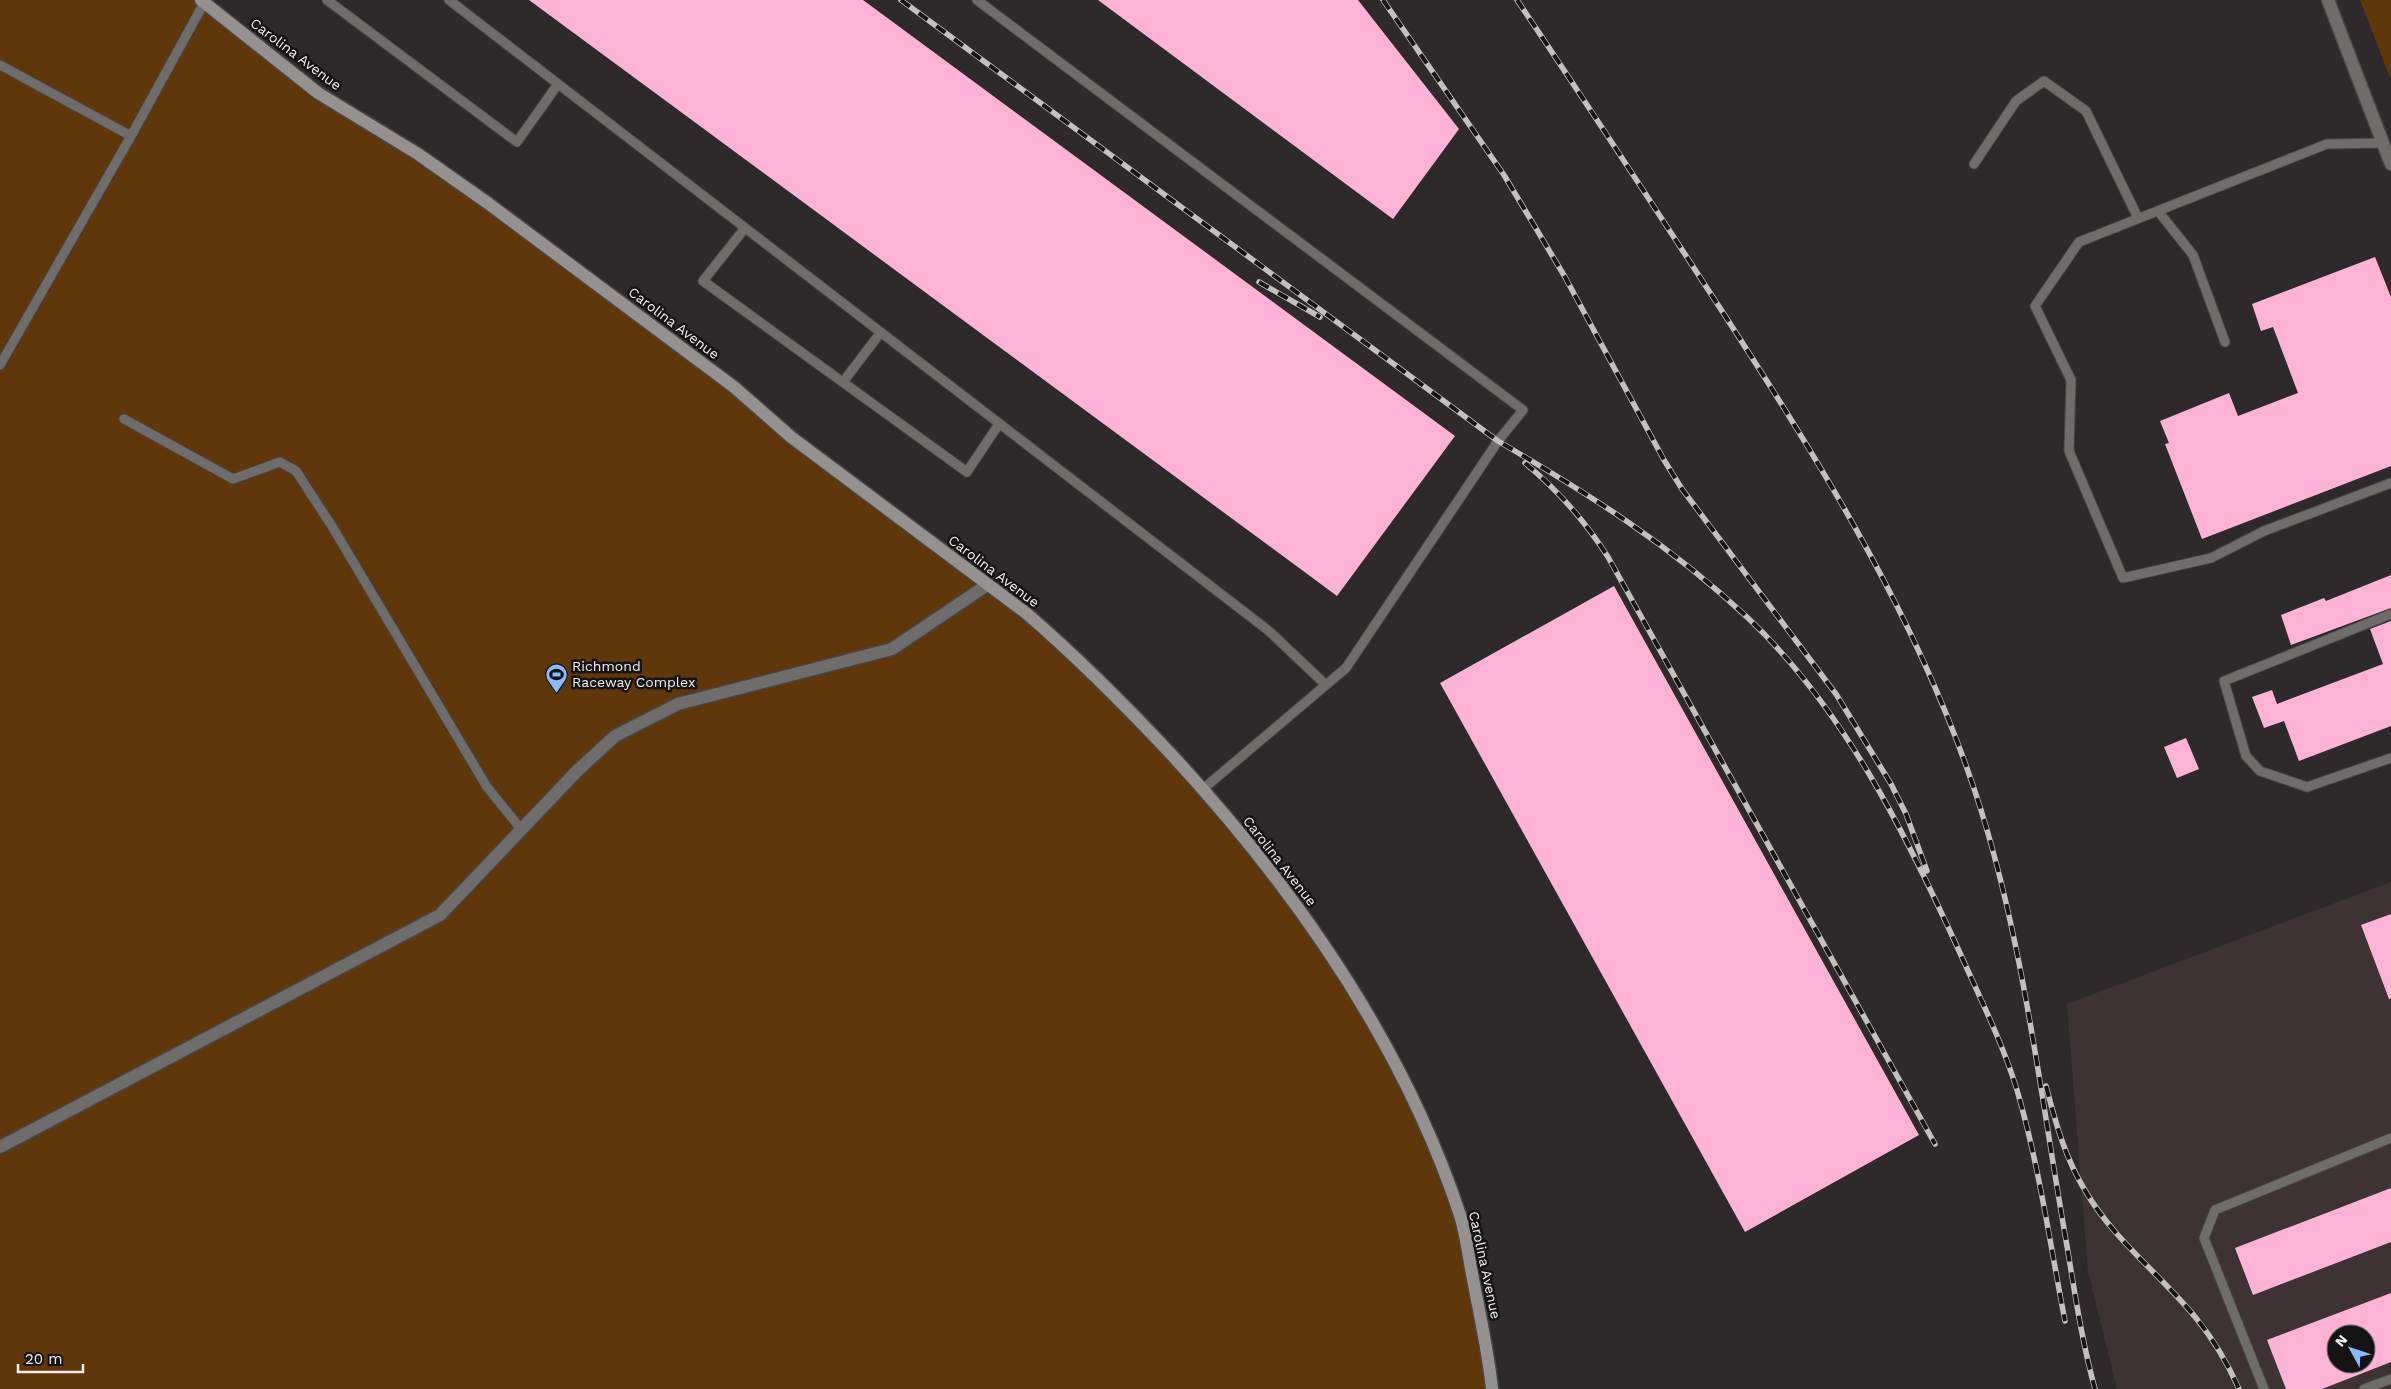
<svg xmlns="http://www.w3.org/2000/svg" width="2391" height="1389" font-family="'Work Sans',sans-serif">
  <style>
    .built { fill: #3e3334; fill-rule: evenodd }
    .green { fill: #60360b }
    .building { fill: #feb3d6; fill-rule: evenodd }
    .lines { fill: none; stroke-linecap: round; stroke-linejoin: round }
    .lane-casing { stroke: #494646; stroke-width: 11 }
    .street-casing { stroke: #494646; stroke-width: 15 }
    .secondary-casing { stroke: #494646; stroke-width: 15 }
    .lane { stroke: #6e6d6c; stroke-width: 9 }
    .street { stroke: #6e6d6c; stroke-width: 12 }
    .secondary { stroke: #949190; stroke-width: 12 }
    .rail-casing { stroke: #c3c0c0; stroke-width: 5.5 }
    .rail { stroke: #151314; stroke-width: 4; stroke-dasharray: 11; stroke-linecap: butt }
    .labels { text-anchor: middle; dominant-baseline: central; stroke-width: 5; stroke-linejoin: round; paint-order: stroke }
    .street-label { font-size: 14px; fill: #f2efef; stroke: #151314 }
    .poi-label { font-size: 14px; fill: #f2efef; stroke: #151314; text-anchor: start }
  </style>
  <rect width="100%" height="100%" fill="#2e2a2b"/>
  <path class="built" d="M2391,882v507h-274l-29,-118 -21,-267zM2336,1334h30v30h-30z"/>
  <path class="green" d="M0,0h201l117,93 100,61 640,486 193,205 134,199 75,172 32,173h-1492z
    M2360,0h31v80z"/>
  <path class="building" d="M529,0h334l592,436 -118,160z
    M1098,0h260l101,129 -66,90z
    M2375,257l16,40v169l-189,73 -37,-95 4,-1 -9,-22 69,-28 9,23 60,-23 -25,-66 -12,4 -9,-27z
    M2391,575v33l-100,37 -10,-30 43,-17 2,3z
    M1614,586l305,549 -174,97 -305,-549z
    M2391,621v105l-92,35 -15,-40 -20,7 -12,-31 20,-7 5,14 106,-40 -13,-35z
    M2186,738l13,31 -22,9 -13,-31z
    M2391,914v85h-2l-28,-74z
    M2391,1188v54l-138,53 -18,-47z
    M2391,1293v69l-69,27h-36l-19,-49zM2336,1334h30v30h-30z"/>
  <g class="lines">
    <defs>
      <path id="lane" d="M327,0l190,142 41,-58
        M449,0l820,631 57,54
        M977,0l546,410 -25,31 -152,227 -143,121
        M0,65l131,71 73,-133
        M2383,143l-56,1 -248,98 -44,64 36,74 -2,71 54,127 88,-20 53,-27 127,-48
        M1974,164l42,-63 28,-20 42,30 52,107
        M2158,211l35,44 32,87
        M745,228l-42,53 264,191 32,-48
        M0,365l131,-229
        M843,382l38,-50
        M124,419l109,60 47,-17 16,9 37,57 154,259 34,42
        M2391,614l-167,67 22,75 14,15 47,16 84,-29
        M2264,1389l-60,-151 11,-28 176,-72
        M2364,1389l27,-10"/>
      <path id="street" d="M2328,0l63,164
        M0,1147l440,-232 137,-144 38,-35 63,-32 214,-55 95,-64"/>
      <path id="secondary" d="M201,0l117,93 100,61 71,50 245,183 57,50 235,176c51,44 98,91 144,140 124,134 232,287 290,462 6,19 8,39 12,59 7,38 16,76 20,115"/>
    </defs>
    <use href="#lane" class="lane-casing"/>
    <use href="#street" class="street-casing"/>
    <use href="#secondary" class="secondary-casing"/>
    <use href="#lane" class="lane"/>
    <use href="#street" class="street"/>
    <use href="#secondary" class="secondary"/>
    <defs>
      <path id="rail" d="M901,0l597,441c92,54 171,103 250,177 96,91 158,216 212,335 20,45 43,91 57,137 22,75 33,154 48,231
        M1383,0l121,175 61,102 99,183 18,29 154,205 55,90 15,30 21,57
        M1517,0c69,102 136,205 203,308 103,159 204,320 261,502 44,141 60,290 86,436 8,48 15,96 28,143
        M1259,282l61,35
        M1525,463c34,28 60,58 83,94l327,587
        M2046,1086c10,38 19,72 40,106 28,48 75,83 110,126 17,21 32,46 43,71"/>
    </defs>
    <use href="#rail" class="rail-casing"/>
    <use href="#rail" class="rail"/>
  </g>
  <defs>
    <symbol id="stadium-pin" viewBox="-11 -11 22 30"><path d="M0 17L-7.5 6A9.5 9.5 0 1 1 7.5 6Z" fill="#88bafc" stroke="#151314"/><path d="M0-5a6.5 5 0 1 0 0 10a6.5 5 0 1 0 0-10ZM-3.5-1.8h7v3.6h-7Z" fill="#111"/></symbol>
  </defs>
  <g fill-rule="evenodd">
    <use href="#stadium-pin" x="544" y="662" width="25" height="34"/>
  </g>
  <g class="labels">
    <g class="street-label">
      <text transform="translate(296 54) rotate(37)">Carolina Avenue</text>
      <text transform="translate(674 323) rotate(37)">Carolina Avenue</text>
      <text transform="translate(994 571) rotate(37)">Carolina Avenue</text>
      <text transform="translate(1280 861) rotate(52)">Carolina Avenue</text>
      <text transform="translate(1485 1265) rotate(78)">Carolina Avenue</text>
    </g>
    <g class="poi-label">
      <text x="572" y="666">Richmond<tspan x="572" dy="16">Raceway Complex</tspan></text>
    </g>
  </g>
  <g transform="translate(2351 1349) rotate(310)"><circle r="24" fill="#151314" stroke="#6d6b6c"/>
  <path d="M0-4L9 19L0 12L-9 19Z" fill="#88bafc"/>
  <text y="-8" font-size="14" font-weight="bold" text-anchor="middle" fill="#f2efef">N</text>
  </g>
  <path d="M18 1364v8h65v-8" fill="none" stroke="#f2efef" stroke-width="2.5"/>
  <text x="25" y="1364" font-size="15" fill="#f2efef" stroke="#151314" stroke-width="4" paint-order="stroke">20 m</text>
</svg>
